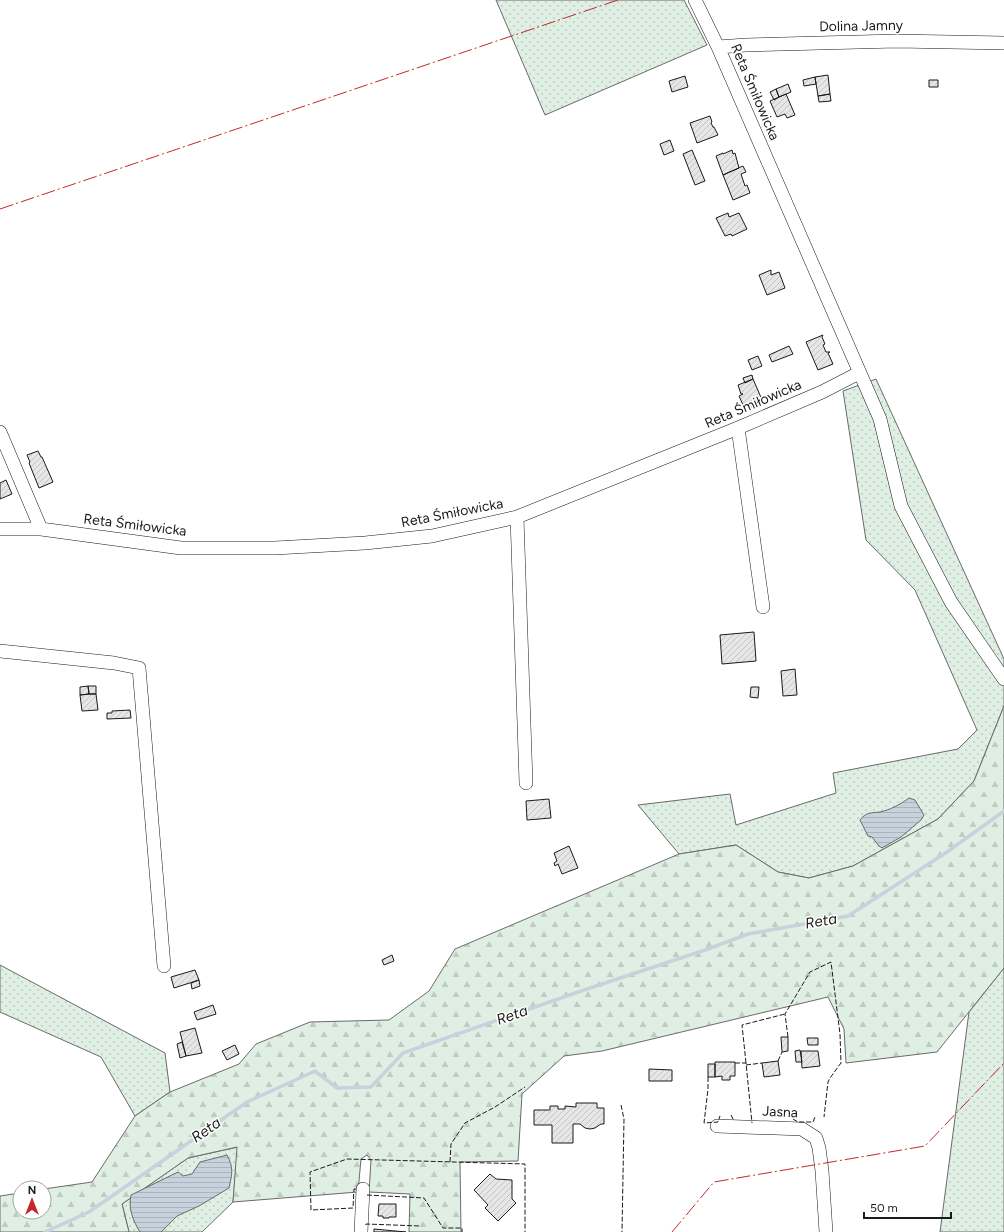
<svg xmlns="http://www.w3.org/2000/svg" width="1004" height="1232" font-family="Figtree,sans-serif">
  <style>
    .grass { fill: url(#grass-dots); stroke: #6a6a6a }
    .forest { fill: url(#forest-firs); stroke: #6a6a6a }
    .water { fill: url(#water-rules); stroke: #6a6a6a }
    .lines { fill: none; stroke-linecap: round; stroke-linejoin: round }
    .stream { stroke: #c6d2dc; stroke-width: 3.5 }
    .building { fill: url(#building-hatch); stroke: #1a1a1a }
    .minor-casing { stroke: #1a1a1a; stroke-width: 14 }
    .minor { stroke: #fff; stroke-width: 13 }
    .fence { stroke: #1a1a1a; stroke-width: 1; stroke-dasharray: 5 2; stroke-linecap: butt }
    .power { stroke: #c62828; stroke-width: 1; stroke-dasharray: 14 3 2 3; stroke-linecap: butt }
    .labels { text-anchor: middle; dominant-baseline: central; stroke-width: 3; stroke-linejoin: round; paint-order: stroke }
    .street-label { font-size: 14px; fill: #1a1a1a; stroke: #fff }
    .water-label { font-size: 15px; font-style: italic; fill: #1a1a1a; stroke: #fff }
  </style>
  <defs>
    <pattern id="grass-dots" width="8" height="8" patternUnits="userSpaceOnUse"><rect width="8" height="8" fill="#e0efe3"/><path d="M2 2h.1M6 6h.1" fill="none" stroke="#c0ccc2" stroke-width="1.8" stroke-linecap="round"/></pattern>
    <pattern id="forest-firs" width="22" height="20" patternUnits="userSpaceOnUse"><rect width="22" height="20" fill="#e0efe3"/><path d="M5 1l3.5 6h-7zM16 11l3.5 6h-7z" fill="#c0ccc2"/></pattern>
    <pattern id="water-rules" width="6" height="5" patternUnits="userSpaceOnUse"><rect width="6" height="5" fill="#c6d2dc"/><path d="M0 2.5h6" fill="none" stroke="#aab4bc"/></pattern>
    <pattern id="building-hatch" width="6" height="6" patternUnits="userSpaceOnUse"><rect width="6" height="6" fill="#e6e6e6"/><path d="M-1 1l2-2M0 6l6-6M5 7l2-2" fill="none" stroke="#c5c5c5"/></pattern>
  </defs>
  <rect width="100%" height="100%" fill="#fff"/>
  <path class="grass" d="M496,0h188l23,45 -162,70z
    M876,379l128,280v47l-30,75 -36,38 -85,47 -44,12 -31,-6 -42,-27 -57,9 -41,-49 92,-11 6,31 100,-32 -3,-20 125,-24 19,-19 -62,-140 -49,-50 -23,-149z
    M0,965l165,88 5,39 -35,24 -34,-59 -101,-45z
    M1004,968v264h-64l29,-220z
    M238,1147l-5,55 -31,30h-73l-7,-28 66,-46z"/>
  <path class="forest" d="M1004,706v262l-67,84 -91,11 -2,-34 -16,-32 -226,54 -38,5 -42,38 -4,67 -58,1 1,70h-52l1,-38 -41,-2 2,-32 -4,-5 -6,4 -3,33 -125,10 4,-55 -49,11 -66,46 7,28h-129v-36l20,-3v19h24v-23l48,-7 43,-66 35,-24 69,-28 17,-20 54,-22 79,-2 40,-29 26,-42 224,-95 57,-9 42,27 31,6 44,-12 85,-47 36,-38z"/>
  <path class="water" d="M909,798l6,2 9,15 -3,5 -20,17 -19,11 -3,-2 -7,-9 -4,-1 -8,-16c6,-8 11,-7 20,-8 10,-2 21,-8 29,-14z
    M227,1155c7,13 5,19 2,33l-30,18 -22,10 -16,16h-21c-7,-11 -12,-24 -9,-37l47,-23 5,4 9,-2 8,-12z"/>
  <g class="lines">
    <path class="stream" d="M45,1232l44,-20 158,-110 68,-31 22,17 34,-1 32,-34 181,-63 121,-40 43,-16 100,-18 99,-64 57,-41"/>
  </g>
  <path class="building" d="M828,75l2,19 -12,2 -3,-19z
    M685,76l3,11 -16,5 -3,-11z
    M815,77l1,7 -12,2 -1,-6z
    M929,80h9v7h-9z
    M788,84l3,8 -12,5 -3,-8z
    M776,89l3,8 -5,3 -4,-8z
    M786,94l9,21 -8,3 -2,-4 -8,3 -7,-16z
    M830,94l1,7 -12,1 -1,-6z
    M710,116l2,6 -1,1 2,4h1l4,8 -21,8 -7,-20z
    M670,140l4,11 -10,4 -4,-11z
    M692,150l13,31 -10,4 -12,-31z
    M732,150l1,4 2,-1 4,15 -16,7 -7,-19 7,-3v1z
    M743,166l3,6 -5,2 4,12 2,-1 3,8 -17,7 -10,-25z
    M728,213l1,4 10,-4 8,16 -15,7 -1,-2 -6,2 -9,-18z
    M771,270v5l8,-3 6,16 -18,7 -8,-20z
    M823,335l-1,2 3,7 -2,1 3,7h4l-2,1 5,11 -15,6 -12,-28z
    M789,346l4,8 -21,8 -3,-7z
    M758,356l4,10 -10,4 -4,-10z
    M752,375l1,4 -8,4 -2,-5z
    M753,379l10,23 -14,6 -2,-5 -4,2 -4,-9 4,-2h-2l-3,-9z
    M38,451l3,6h1l11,25 -14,6 -10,-25 1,-1 -3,-7z
    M6,480l6,14 -12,5v-16z
    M754,632l2,29 -34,3 -2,-29z
    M795,669l2,26 -14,1 -2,-25z
    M88,686l1,8 -9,1v-8z
    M88,686h8v8h-7z
    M751,687h8l-1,11 -8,-1z
    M89,694h7l2,16 -16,1 -2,-16z
    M130,710l1,8 -24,1v-6h5v-2z
    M549,799l2,19 -24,2 -1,-19z
    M569,846l9,22 -16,6 -4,-10 -3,2 -1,-3 3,-2 -3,-8z
    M392,955l2,6 -10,4 -2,-5z
    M195,970l4,10 -25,8 -3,-11z
    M199,980l1,6 -8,3 -1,-6z
    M213,1005l3,9 -19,6 -3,-8z
    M195,1028l7,25 -16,3 -6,-24z
    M781,1037h7v14l-6,1z
    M807,1038h11v7h-10z
    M182,1042l4,14 -6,2 -3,-14z
    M235,1045l4,9 -12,6 -5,-9z
    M800,1050l2,12h-6l-1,-11z
    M801,1051h17l2,15 -18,2z
    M778,1061l2,14 -16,2 -2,-14z
    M715,1062h20v14h-5v4h-8v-4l-7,1z
    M708,1064h7v13h-7z
    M649,1069l23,1v11h-23z
    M576,1103h21v5h7v16h-3l-6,4 -5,1 -5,-1 -5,-4h-7v19h-21v-18h-18v-15h16v-4h8v3h7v-3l11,1z
    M490,1174l6,5 16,1v19l4,4 -18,18 -13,-13 3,-3 -14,-15z
    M379,1204h17v13h-7v1h-6v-2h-5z
    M374,1229l32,3h-32z"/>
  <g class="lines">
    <defs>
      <path id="minor" d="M695,0l23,47 162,372 21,87 50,96 53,77
        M718,47l28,-2 151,-4 107,2
        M738,428l25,179
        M0,432l41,97
        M517,517l9,266
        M0,529h41l140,19h94l90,-5 67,-7 85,-19 221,-89 84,-36 37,-19
        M0,651l114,12 25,5 25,298
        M717,1126l85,3 14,9 3,10 3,23 4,61
        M361,1232l2,-43"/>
    </defs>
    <use href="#minor" class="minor-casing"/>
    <use href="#minor" class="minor"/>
    <path class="fence" d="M788,1037l-3,-23 25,-42 21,-10 9,72 1,29 -11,15 -2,4 -4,35
      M778,1061l4,-9
      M735,1063h11l6,60
      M746,1063l-4,-38 43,-11
      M746,1065l16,-2
      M708,1077v12l-4,34 14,-1 2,-6
      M621,1105l3,14 -2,113
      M731,1115l3,6
      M793,1119l5,3h15l2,-5
      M450,1162l1,-18 14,-21 30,-16 30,-20
      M356,1189h-2l-1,19 -42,2 -1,-38 37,-13 178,5v68
      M367,1195l57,3 19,30h19v4
      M366,1225v-1l54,2"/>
    <path class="power" d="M0,209l618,-209
      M672,1232l42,-50 211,-36 79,-83"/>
  </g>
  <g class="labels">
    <g class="street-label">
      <text transform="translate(861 26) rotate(-1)">Dolina Jamny</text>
      <text transform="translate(755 92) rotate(67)">Reta Śmiłowicka</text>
      <text transform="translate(753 404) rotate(-23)">Reta Śmiłowicka</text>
      <text transform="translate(452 513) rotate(-11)">Reta Śmiłowicka</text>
      <text transform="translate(135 525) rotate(7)">Reta Śmiłowicka</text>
      <text transform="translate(780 1112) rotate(3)">Jasna</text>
    </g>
    <g class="water-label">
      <text transform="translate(821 921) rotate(-10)">Reta</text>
      <text transform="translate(512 1015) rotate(-19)">Reta</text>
      <text transform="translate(206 1130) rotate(-35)">Reta</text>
    </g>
  </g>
  <g transform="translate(32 1200)"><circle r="19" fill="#ffffff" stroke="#a3a3a3"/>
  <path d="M0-3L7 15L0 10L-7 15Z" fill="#c62828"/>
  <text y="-6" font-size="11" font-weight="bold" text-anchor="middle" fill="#1a1a1a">N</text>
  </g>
  <path d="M864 1212v6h87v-6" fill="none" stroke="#1a1a1a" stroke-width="2"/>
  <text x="870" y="1212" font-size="12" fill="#1a1a1a" stroke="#ffffff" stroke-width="3" paint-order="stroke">50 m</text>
</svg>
